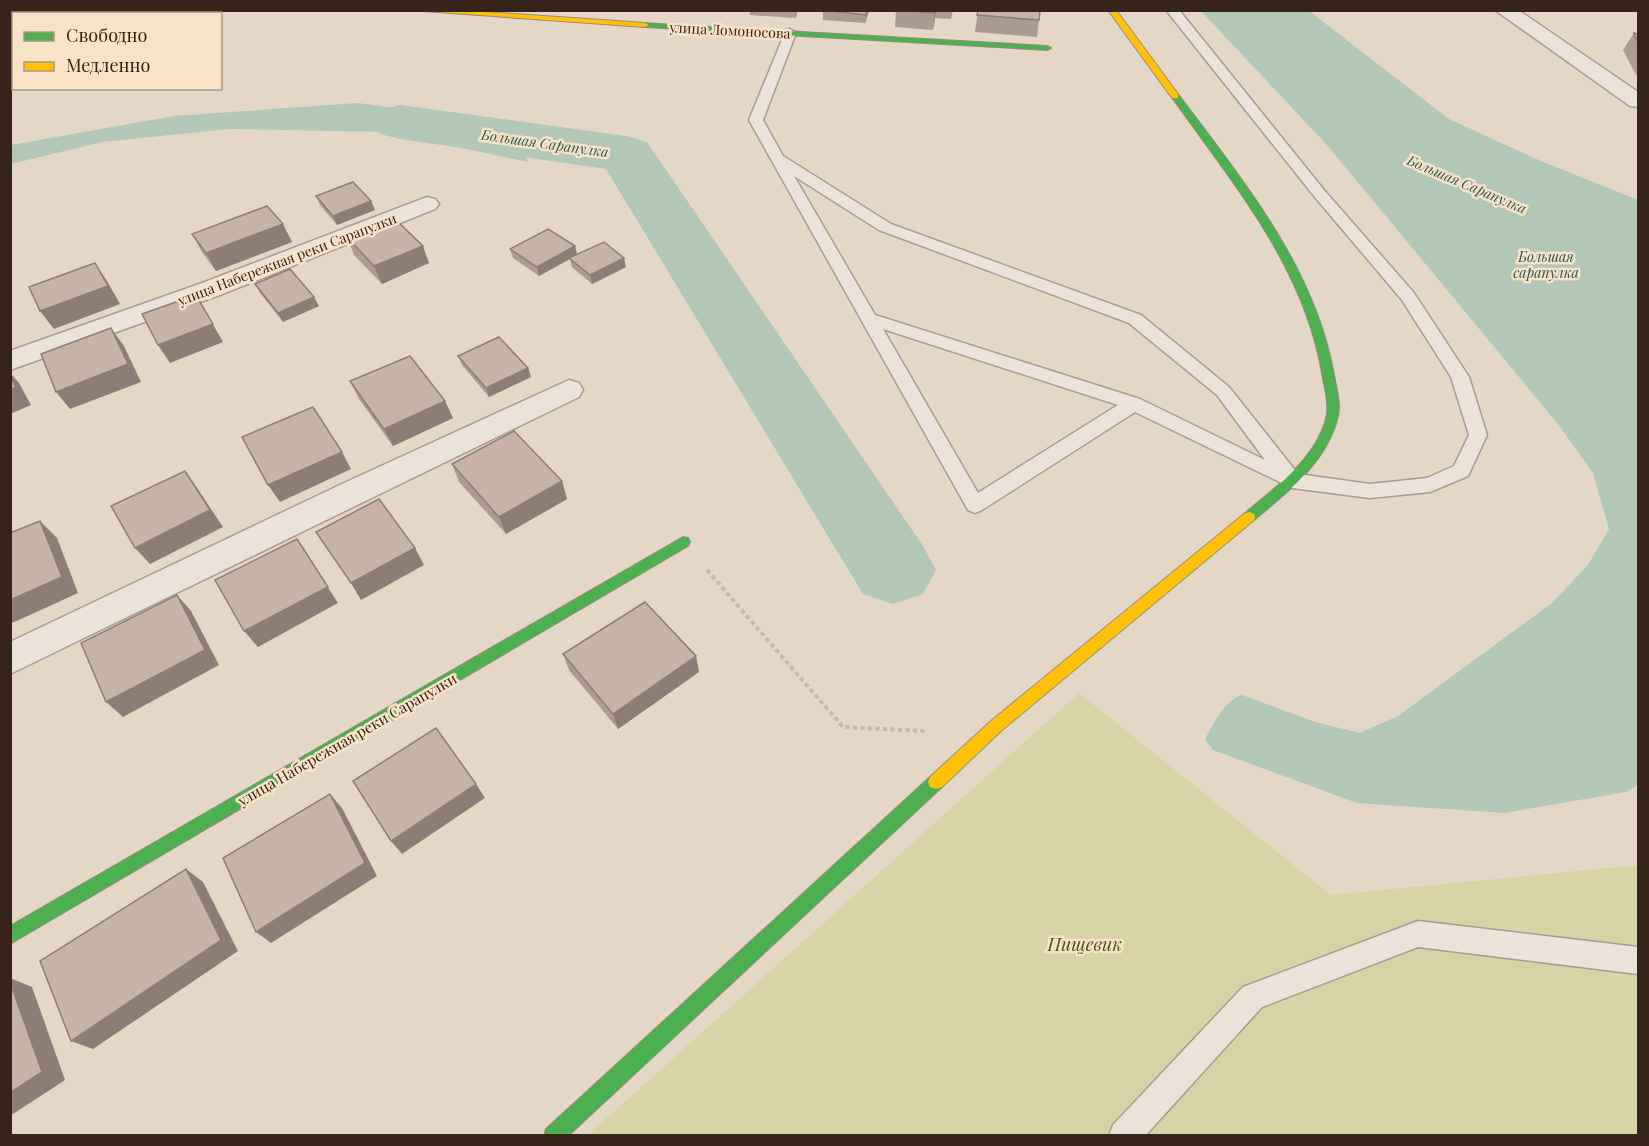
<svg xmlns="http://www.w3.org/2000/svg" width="1649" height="1146" font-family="'Playfair Display',serif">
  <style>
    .green { fill: #d8d2a7 }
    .water { fill: #b3c7b7 }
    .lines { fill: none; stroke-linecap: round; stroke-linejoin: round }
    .river { fill: #b3c7b7; fill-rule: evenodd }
    .lane-casing { stroke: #a89c90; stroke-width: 3 }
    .street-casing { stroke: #a89c90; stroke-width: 3 }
    .fast-casing { stroke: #988c80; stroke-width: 2 }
    .slow-casing { stroke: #988c80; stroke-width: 2 }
    .path { stroke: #c3b9b0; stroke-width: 4; stroke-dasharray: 4.5 3; stroke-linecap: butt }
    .lane { fill: #ebe3d9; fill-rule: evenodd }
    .street { fill: #ebe3d9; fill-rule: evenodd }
    .fast { fill: #4caf50; fill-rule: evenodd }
    .slow { fill: #ffc107; fill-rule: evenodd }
    .wall { fill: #ac9b90 }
    .shaded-wall { fill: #8c7e75 }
    .building { fill: #c8b4a7; stroke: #8c7e75; stroke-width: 1.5 }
    .labels { text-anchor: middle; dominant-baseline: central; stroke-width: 5; stroke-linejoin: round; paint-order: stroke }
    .far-street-label { font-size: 14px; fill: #362319; stroke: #f8e3c9 }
    .far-water-label { font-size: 14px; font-style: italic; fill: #27574d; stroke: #f8e3c9 }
    .street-label { font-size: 15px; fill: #362319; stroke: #f8e3c9 }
    .near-park-label { font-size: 18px; font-style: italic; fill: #4e541e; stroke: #f8e3c9 }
  </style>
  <rect width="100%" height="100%" fill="#e4d7c6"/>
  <path class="green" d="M1079,693l252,202 307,-30v270l-1051,1z"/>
  <path class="water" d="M1201,11h108l140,108 92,42 97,39v585l-12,7 -122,21 -147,-10 -144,-53 -8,-11c9,-15 19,-39 37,-44l73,27 45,11 38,-17 154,-113 36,-38 21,-36 -16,-56 -35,-49 -231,-279z
    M358,103l111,15 50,22 9,22 -140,-30 -159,-3 -127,13 -91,22v-19l163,-29z"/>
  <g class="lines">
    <path class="river" d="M400,105l226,31 21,6 276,404 13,24 -13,24 -30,10 -30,-10 -257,-425 -206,-30 -20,-5 -8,-12 8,-12z"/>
    <defs>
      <path id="lane" d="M1166,10h13l145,180 90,103 55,84 18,58 -19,41 -38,16 -60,6 -78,-10 -157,-76 -153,98 -7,3 -7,-3 -219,-390 37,-90 4,-1 6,4 -33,87 20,36 108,68 250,91 88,72 69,87 72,10 57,-6 27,-12 15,-31 -18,-58 -49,-77 -88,-104zM794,176l85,54 250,93 88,72 48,65 -125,-61 -265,-84zM883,329l235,76 -140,88z
        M1418,921l220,26v27l-220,-27 -156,60 -117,129h-36l4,-11 130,-138z"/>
      <path id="street" d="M10,10h12l-2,4h-6v3l-4,1z
        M1495,10h23l120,82v15l-8,-1z
        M427,197l8,2 4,5 -4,5 -215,86 -210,75v-19l192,-68z
        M569,380l10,3 4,7 -4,7 -569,277v-32l334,-159z"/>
      <path id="fast" d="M642,23l405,23 4,2 -4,2 -402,-23h-3z
        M1172,94h6c64,86 137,173 156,281 2,13 7,28 4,41 -11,46 -50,76 -84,104h-10l-1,-3 1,-3c32,-27 75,-57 83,-100 2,-13 -3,-28 -5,-41 -18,-107 -90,-191 -151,-277z
        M683,537l5,1 2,4 -2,4 -678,398v-18z
        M936,775l6,2 2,5 -2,5 -374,349h-24l2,-7 384,-352z"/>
      <path id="slow" d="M409,10h48l188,13 4,2 -4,2z
        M1108,10h8l62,84v4h-6z
        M1249,512l5,2 1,3 -1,3 -253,211 -59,56 -6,2 -6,-2 -2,-5 2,-5 61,-56 253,-207z"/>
    </defs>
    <use href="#lane" class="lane-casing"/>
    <use href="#street" class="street-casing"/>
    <use href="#fast" class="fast-casing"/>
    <use href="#slow" class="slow-casing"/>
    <path class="path" d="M707,570l136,157 82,4"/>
    <use href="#lane" class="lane"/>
    <use href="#street" class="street"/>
    <use href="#fast" class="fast"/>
    <use href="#slow" class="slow"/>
  </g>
  <path class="wall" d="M749,10h49l-2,8 -46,-3z
    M869,10l-4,13 -42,-3v-9z
    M896,10h57l-2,9 -16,-1 -2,12 -38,-3z
    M978,10l61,10 -2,17 -62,-5z
    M1634,33l4,1v41h-2l-13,-25z
    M316,196l55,5 4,9 -38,15 -17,-20z
    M192,234l100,8 -76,29 -14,-19z
    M347,237l82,26 -47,21 -28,-29z
    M575,246l2,8 49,13 -34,17 -20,-17 -2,-8 -31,17 -26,-18 -3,-9z
    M255,284l64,22 -36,16 -23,-29z
    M458,356l70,12 3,9 -42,20 -27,-32z
    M350,381l103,37 -60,28 -34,-47z
    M452,464l110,17 5,18 -61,35 -47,-52z
    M563,654l133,2 3,16 -81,57 -49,-59z"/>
  <path class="shaded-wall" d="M867,10h2l-4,13 1,-8z
    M935,10h1l-1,8 -2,12z
    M371,201l4,9 -38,15 -4,-9z
    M283,224l9,18 -76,29 -10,-18z
    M423,246l6,17 -47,21 -8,-18z
    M575,246l2,9 -38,21 -2,-9z
    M624,258l2,9 -34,17 -2,-9z
    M95,263l12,18 13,23 -66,25 -14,-18z
    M196,295l27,47 -53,21 -12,-18z
    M314,297l5,9 -36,16 -5,-9z
    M111,328l13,18 17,36 -71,27 -14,-17z
    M528,368l3,9 -42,20 -3,-9z
    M10,373l9,10 12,22 -21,9z
    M445,401l8,17 -60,28 -9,-17z
    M342,452l9,17 -71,33 -12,-17z
    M185,471l12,17 26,39 -73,37 -15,-16z
    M562,481l5,18 -61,35 -7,-17z
    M40,521l17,17 21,55 -68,31v-24z
    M297,539l41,64 -80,44 -14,-16z
    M415,548l9,17 -63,35 -10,-17z
    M177,595l14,16 28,54 -96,52 -17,-15z
    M696,656l3,16 -81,57 -5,-15z
    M476,784l9,14 -83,56 -11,-13z
    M330,794l12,14 35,68 -106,67 -15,-11z
    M186,869l17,13 35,69 -145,98 -22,-8z
    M10,978l22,9 33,93 -55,36z"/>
  <path class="building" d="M823,10h44l-1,5z
    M898,10h37v3z
    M978,10h62l-1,10 -62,-5z
    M1634,33l4,1v8z
    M353,182l18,19 -38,15 -17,-20z
    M267,206l16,18 -77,29 -14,-19z
    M394,218l29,28 -49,20 -27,-29z
    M548,229l27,17 -38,21 -27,-18z
    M604,242l20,16 -34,17 -21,-17z
    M95,263l13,23 -68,25 -11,-24z
    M290,269l24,28 -36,16 -23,-29z
    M196,295l17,29 -55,21 -16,-31z
    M111,328l17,36 -72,28 -15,-38z
    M499,337l29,31 -42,20 -28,-32z
    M410,356l35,45 -61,28 -34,-48z
    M10,377l6,10 -6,3z
    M313,407l29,45 -74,33 -26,-48z
    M514,431l48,50 -63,36 -47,-53z
    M185,471l25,39 -75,38 -24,-42z
    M379,499l36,49 -64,35 -35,-51z
    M40,521l22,56 -52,23v-67z
    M297,539l31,48 -84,44 -29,-51z
    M177,595l28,55 -99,52 -25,-59z
    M645,602l51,54 -83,58 -50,-60z
    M436,728l40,56 -85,57 -38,-60z
    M330,794l35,69 -109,69 -33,-74z
    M186,869l35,71 -150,101 -31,-80z
    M10,982l32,90 -32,21z"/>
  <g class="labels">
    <g class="far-street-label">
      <text transform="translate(730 30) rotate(3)">улица Ломоносова</text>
      <text transform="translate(287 259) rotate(-21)">улица Набережная реки Сарапулки</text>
    </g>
    <g class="far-water-label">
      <text transform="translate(545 143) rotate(8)">Большая Сарапулка</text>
      <text transform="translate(1467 184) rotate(23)">Большая Сарапулка</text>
      <text x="1546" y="256">Большая<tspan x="1546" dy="16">сарапулка</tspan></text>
    </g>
    <g class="street-label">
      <text transform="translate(347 739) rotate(-30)">улица Набережная реки Сарапулки</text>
    </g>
    <g class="near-park-label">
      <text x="1085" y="944">Пищевик</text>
    </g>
  </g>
  <rect width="1649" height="1146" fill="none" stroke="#362319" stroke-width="24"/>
  <rect x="12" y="12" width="210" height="78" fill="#f8e3c9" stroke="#aa9683" stroke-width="1.5"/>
  <rect x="24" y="32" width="30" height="9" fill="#4caf50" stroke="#aa9683" stroke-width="1.5"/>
  <text x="66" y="42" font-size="18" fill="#362319">Свободно</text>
  <rect x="24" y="62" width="30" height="9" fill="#ffc107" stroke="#aa9683" stroke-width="1.5"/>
  <text x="66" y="72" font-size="18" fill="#362319">Медленно</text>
</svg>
